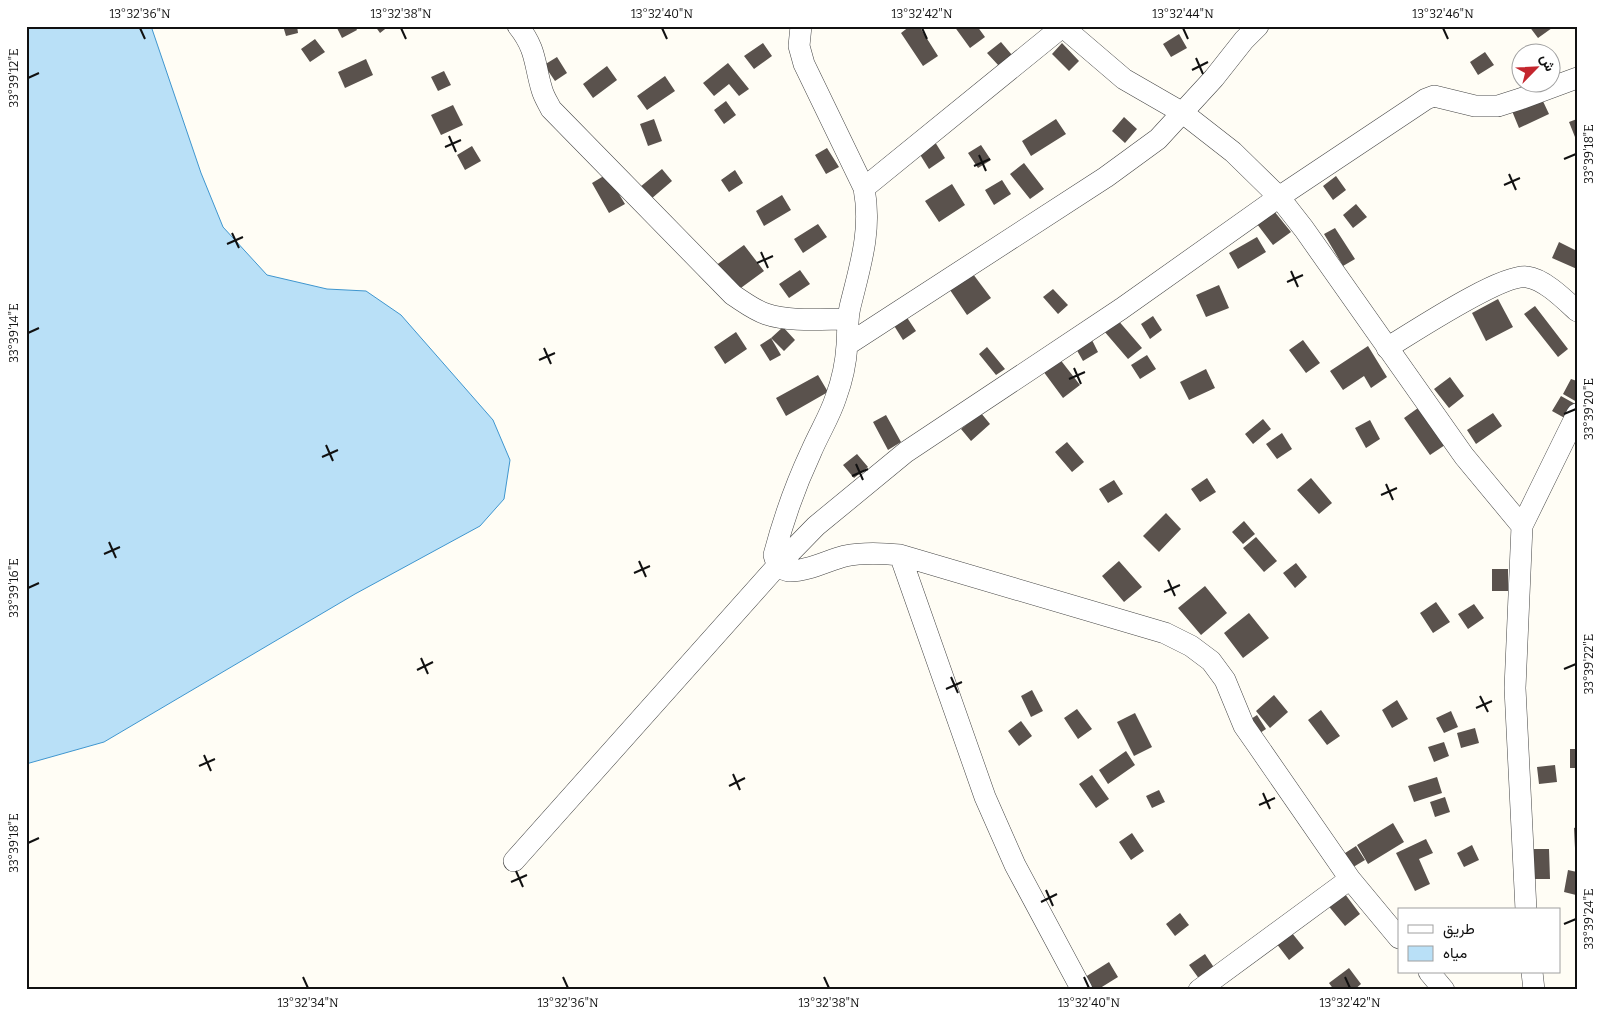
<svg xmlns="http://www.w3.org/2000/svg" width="1603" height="1016" font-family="Bitter,Vazirmatn,serif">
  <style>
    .water { fill: #b9e0f7; stroke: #3f96cf }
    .building { fill: #5a524d }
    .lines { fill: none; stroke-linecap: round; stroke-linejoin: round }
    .street-casing { stroke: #444; stroke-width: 22 }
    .street { stroke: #fff; stroke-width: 21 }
    .ticks { fill: none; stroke: #111; stroke-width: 2 }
    .neatline { fill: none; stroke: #111; stroke-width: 2 }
    .ticks-label { font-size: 12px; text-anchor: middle; fill: #111 }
  </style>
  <rect width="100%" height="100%" fill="#fffdf5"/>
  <path class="water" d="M26,26h125l50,147 22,54 44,48 60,14 39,2 35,24 92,105 17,40 -6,39 -24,27 -125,68 -251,148 -78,22z"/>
  <path class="building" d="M283,26h14l1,7 -12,3z
    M336,26h19l2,4 -15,8z
    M375,26h14l-9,7z
    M910,26h9l19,30 -15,10 -22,-33z
    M954,26h23l8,11 -15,11z
    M1529,26h21l2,2 -14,10z
    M1179,34l8,14 -16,9 -8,-13z
    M315,39l10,13 -15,10 -9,-13z
    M1001,42l11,13 -13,11 -12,-13z
    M763,43l9,13 -18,13 -10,-13z
    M1062,43l17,18 -10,10 -17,-17z
    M1485,52l9,13 -16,10 -8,-13z
    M557,57l10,16 -12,8 -11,-16z
    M366,59l7,16 -28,13 -7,-16z
    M728,63l21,26 -10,7 -10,-12 -15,12 -11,-13z
    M607,66l10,14 -24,18 -10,-14z
    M444,71l7,14 -13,6 -7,-14z
    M665,76l10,15 -28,19 -10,-14z
    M1541,97l8,17 -30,14 -7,-17z
    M726,101l10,14 -12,9 -10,-14z
    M453,105l10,20 -22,10 -10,-20z
    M1124,117l13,12 -12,14 -13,-12z
    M654,119l8,22 -14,5 -8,-22z
    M1056,119l10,15 -35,22 -9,-15z
    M1577,119v17l-2,1 -6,-15z
    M935,142l10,16 -16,11 -10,-16z
    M981,145l10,15 -13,8 -10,-15z
    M472,146l9,15 -16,9 -8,-15z
    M827,148l12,19 -13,7 -11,-19z
    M1024,163l20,26 -14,10 -20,-25z
    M662,169l10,12 -21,18 -11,-12z
    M735,170l8,13 -14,9 -8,-12z
    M607,174l18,30 -16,9 -17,-30z
    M1336,176l10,14 -13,10 -10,-14z
    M1002,180l9,14 -17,11 -9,-15z
    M952,184l13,21 -26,17 -14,-21z
    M782,195l9,15 -27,16 -8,-15z
    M1356,204l11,13 -14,11 -10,-13z
    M1274,211l17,21 -18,13 -16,-21z
    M818,224l9,13 -24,16 -9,-14z
    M1335,228l20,31 -12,7 -19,-32z
    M1257,237l9,15 -28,17 -9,-16z
    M1559,242l18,9v18l-25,-11z
    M744,245l20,26 -30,22 -19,-27z
    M800,270l10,14 -21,14 -10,-14z
    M973,274l18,24 -24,17 -17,-25z
    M1219,285l10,23 -23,9 -10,-22z
    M1053,289l15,16 -10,9 -15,-17z
    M1498,299l15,28 -27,14 -14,-28z
    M1535,306l33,43 -10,8 -34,-43z
    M906,316l10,15 -13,9 -10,-16z
    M1153,316l9,14 -12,9 -9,-15z
    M1117,319l25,29 -14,11 -24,-28z
    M783,327l12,13 -11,11 -13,-13 10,17 -11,6 -10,-16 11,-7z
    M736,332l11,17 -22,15 -11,-17z
    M1091,338l7,14 -15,9 -8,-14z
    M1303,340l17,23 -14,10 -17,-23z
    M1368,346l19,31 -16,11 -7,-12 -21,14 -13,-19z
    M987,347l18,22 -9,6 -17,-21z
    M1147,355l9,14 -16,10 -9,-14z
    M1059,358l21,27 -17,13 -20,-27z
    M1206,369l9,19 -26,12 -9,-18z
    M818,375l10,17 -42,24 -10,-18z
    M1450,377l14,19 -15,12 -15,-19z
    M1571,379l6,2v21l-14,-8z
    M1561,396l16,9 -7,16 -18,-10z
    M1418,408l27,37 -15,10 -26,-37z
    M981,413l9,11 -19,17 -10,-12z
    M1493,413l9,13 -26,18 -9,-14z
    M886,415l15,27 -13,8 -15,-28z
    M1263,419l8,10 -18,15 -8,-10z
    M1370,420l10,19 -14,9 -11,-20z
    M1282,433l10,16 -15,10 -11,-15z
    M1067,442l17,20 -12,10 -17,-20z
    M857,454l11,13 -14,11 -11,-13z
    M1207,478l9,14 -16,10 -9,-13z
    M1311,478l21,25 -13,11 -22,-24z
    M1114,480l9,14 -15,9 -9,-14z
    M1166,513l15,16 -22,23 -16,-16z
    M1244,521l11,13 -12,10 -11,-12z
    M1256,537l21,24 -13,11 -21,-24z
    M1119,561l23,26 -18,15 -22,-26z
    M1296,563l11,14 -12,11 -12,-15z
    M1492,569h16v22h-16z
    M1205,586l22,27 -26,22 -23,-27z
    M1436,602l14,20 -17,11 -13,-20z
    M1474,604l10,14 -16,11 -10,-15z
    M1249,613l20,25 -26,20 -19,-25z
    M1032,690l11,21 -12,6 -10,-21z
    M1274,695l14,17 -18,16 -14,-17z
    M1397,700l11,19 -16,9 -10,-18z
    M1077,709l15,20 -14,10 -14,-21z
    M1321,710l19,26 -13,9 -19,-25z
    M1451,711l7,16 -14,6 -8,-15z
    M1135,713l17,34 -18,9 -17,-34z
    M1257,715l9,14 -12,8 -9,-14z
    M1021,721l11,15 -13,10 -11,-15z
    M1475,728l4,15 -18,5 -4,-15z
    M1444,742l5,14 -15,6 -6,-15z
    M1570,749h7v19h-7z
    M1126,751l9,14 -27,19 -9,-14z
    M1555,765l2,17 -18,2 -2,-17z
    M1092,775l17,24 -13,9 -17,-24z
    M1437,777l5,16 -28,9 -6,-16z
    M1159,790l6,12 -13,6 -6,-12z
    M1445,797l5,15 -15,5 -5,-15z
    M1393,823l11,19 -36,22 -11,-19z
    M1577,827v21h-2l-1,-20z
    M1132,833l12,18 -13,9 -12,-18z
    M1426,839l7,14 -14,6 11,25 -15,7 -19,-38z
    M1472,845l7,15 -15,7 -7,-14z
    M1356,846l9,14 -15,9 -8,-14z
    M1532,849h17l1,30h-17z
    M1568,870l9,2 -1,23 -12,-3z
    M1342,890l18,24 -15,12 -19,-23z
    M1180,913l9,12 -14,11 -9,-12z
    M1288,928l16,20 -15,12 -16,-21z
    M1205,954l10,15 -15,11 -11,-15z
    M1109,962l9,15 -21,13h-9l-6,-11z
    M1349,968l12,16 -7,6h-20l-5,-7z"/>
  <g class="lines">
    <defs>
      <path id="street" d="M518,26c19,24 16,38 24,64 2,7 6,13 9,19l182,186c11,7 21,15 33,19 23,8 57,5 81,5
        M801,26l-2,20 5,18 60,124c8,43 -4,78 -14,119 -3,13 -2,25 -3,38 -1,16 -5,36 -11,52 -6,19 -17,36 -25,55 -15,32 -28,69 -37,103 2,8 7,15 15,16 17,1 40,-11 56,-15 19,-4 36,-3 55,-1l265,78 26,13 20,15 14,19 19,46 14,20 92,133 49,59
        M1062,26l62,53 59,34 50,39 46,45 25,32 160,227 58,70
        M864,188l198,-161
        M847,345l259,-168 52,-38 56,-61 30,-38 14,-14
        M1387,348c25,-15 115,-75 140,-71 17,2 37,22 50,34
        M900,555l85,242 30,68 67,125
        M514,861l264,-296 38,-39 90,-74 215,-143 158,-112 147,-98 8,-3 41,10h23l22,-7 57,-21
        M1526,910l-11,-222 7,-162 55,-112
        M1429,972l15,18
        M1532,972l2,18
        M1199,990l151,-111"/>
    </defs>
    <use href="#street" class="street-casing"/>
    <use href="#street" class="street"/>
  </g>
  <path class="ticks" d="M140,28l5,11M401,28l5,11M662,28l5,11M922,28l5,11M1183,28l5,11M1443,28l5,11M1196,58l7,16M1192,70l16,-8M28,78l11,-5M449,136l7,16M445,147l16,-7M979,155l7,16M1564,159l12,-5M974,166l16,-7M1509,174l7,16M1504,185l16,-7M232,233l7,15M227,244l16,-7M761,252l7,16M757,263l16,-7M1291,271l7,16M1287,282l16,-7M28,333l11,-5M544,348l7,16M539,360l16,-7M1074,368l7,16M1069,379l16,-7M1564,414l12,-5M326,445l7,16M322,457l16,-7M856,464l7,16M852,476l16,-7M1386,484l7,16M1381,495l16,-7M109,542l7,16M104,554l16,-7M639,561l7,16M634,573l16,-7M1168,580l7,16M28,588l11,-5M1164,592l16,-7M421,658l7,16M1564,669l12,-5M417,670l16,-8M951,677l7,16M946,689l16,-7M1480,696l8,16M1476,708l16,-7M204,755l7,16M199,766l16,-7M733,774l7,16M729,786l16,-8M1263,793l7,16M1259,805l16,-7M28,843l11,-5M516,871l7,16M511,882l16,-7M1046,890l7,16M1041,902l16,-8M1564,924l12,-5M303,977l5,11M563,977l5,11M824,977l5,11M1084,977l5,11M1345,977l5,11"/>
  <rect width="1603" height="1016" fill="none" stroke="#ffffff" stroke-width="55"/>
  <rect x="1398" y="908" width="162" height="65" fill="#ffffff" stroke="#a0a0a0"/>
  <rect x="1408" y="925" width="25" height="8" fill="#ffffff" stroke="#a0a0a0"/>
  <text x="1443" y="934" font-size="15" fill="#111111">طريق</text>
  <rect x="1408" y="946" width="25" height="15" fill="#b9e0f7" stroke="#a0a0a0"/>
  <text x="1443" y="958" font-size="15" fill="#111111">مياه</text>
  <g transform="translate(1536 68) rotate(66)"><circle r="24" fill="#ffffff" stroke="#a0a0a0"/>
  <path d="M0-4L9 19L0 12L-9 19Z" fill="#c4262e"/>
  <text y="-8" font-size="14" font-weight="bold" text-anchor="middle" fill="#111111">ش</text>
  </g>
  <rect x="28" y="28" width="1548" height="960" class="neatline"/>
  <g class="ticks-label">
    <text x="140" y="18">13°32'36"N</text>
    <text x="401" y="18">13°32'38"N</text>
    <text x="662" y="18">13°32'40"N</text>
    <text x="922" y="18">13°32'42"N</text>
    <text x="1183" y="18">13°32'44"N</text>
    <text x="1443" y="18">13°32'46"N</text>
    <text transform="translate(14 78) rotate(-90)" y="4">33°39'12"E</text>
    <text transform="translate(1589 154) rotate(-90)" y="4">33°39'18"E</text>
    <text transform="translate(14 333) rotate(-90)" y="4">33°39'14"E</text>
    <text transform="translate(1589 409) rotate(-90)" y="4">33°39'20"E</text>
    <text transform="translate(14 588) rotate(-90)" y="4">33°39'16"E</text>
    <text transform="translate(1589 664) rotate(-90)" y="4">33°39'22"E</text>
    <text transform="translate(14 843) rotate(-90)" y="4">33°39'18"E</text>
    <text transform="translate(1589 919) rotate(-90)" y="4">33°39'24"E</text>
    <text x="308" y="1007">13°32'34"N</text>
    <text x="568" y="1007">13°32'36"N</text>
    <text x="829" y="1007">13°32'38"N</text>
    <text x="1089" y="1007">13°32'40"N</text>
    <text x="1350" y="1007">13°32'42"N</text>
  </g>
</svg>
